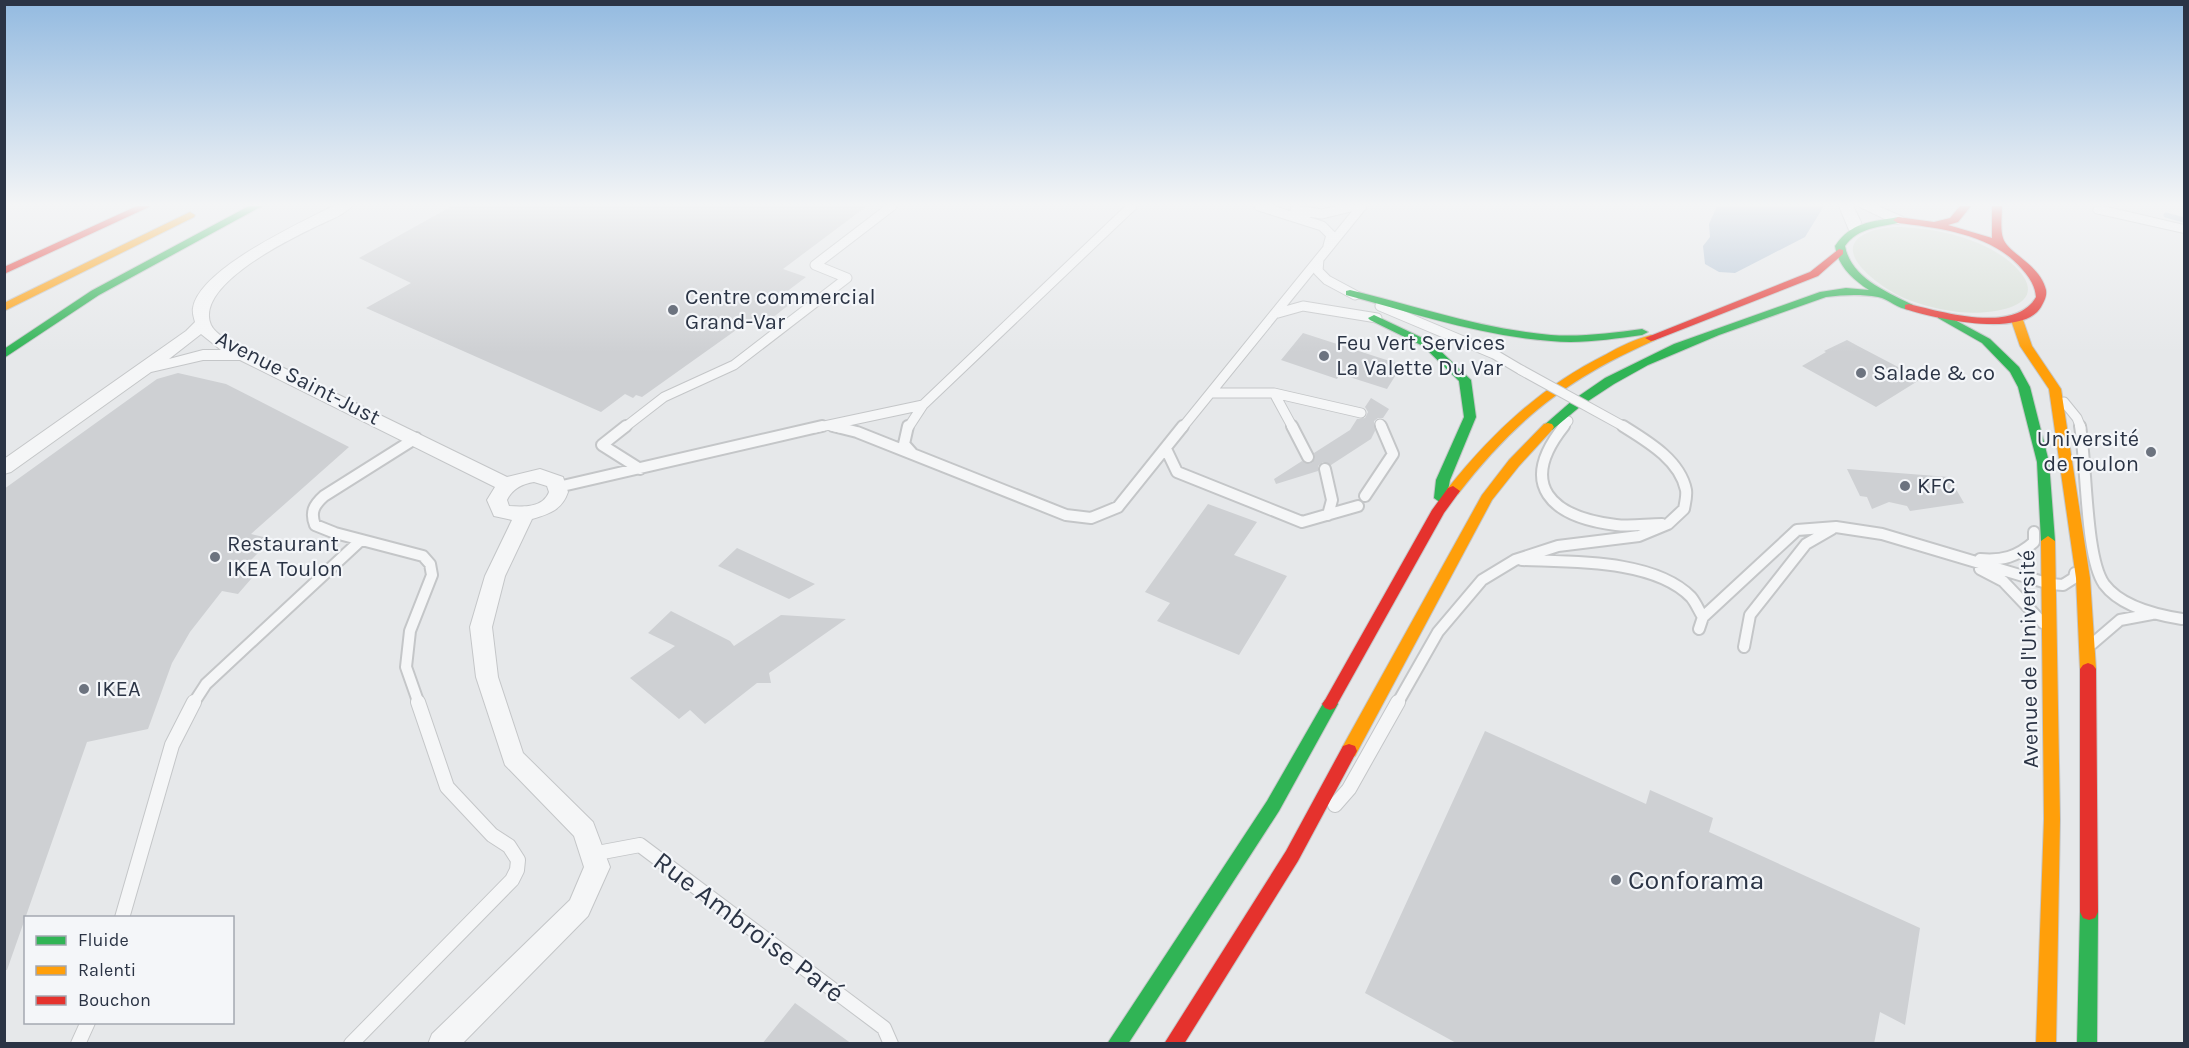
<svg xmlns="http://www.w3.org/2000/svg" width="2189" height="1048" font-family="Karla,sans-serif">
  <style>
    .green { fill: #d6ded6 }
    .water { fill: #b4c4d5 }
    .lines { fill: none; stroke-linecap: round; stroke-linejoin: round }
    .stream { stroke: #b4c4d5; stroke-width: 5 }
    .building { fill: #ced0d3 }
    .lane-far2-casing { stroke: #c4c6c8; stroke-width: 11 }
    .lane-far1-casing { stroke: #c4c6c8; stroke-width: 14 }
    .lane-casing { stroke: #c4c6c8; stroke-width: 16 }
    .street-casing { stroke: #c4c6c8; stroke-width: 2 }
    .fast-casing { stroke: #c4c6c8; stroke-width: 2 }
    .slow-casing { stroke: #c4c6c8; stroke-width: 2 }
    .jam-casing { stroke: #c4c6c8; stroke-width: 2 }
    .lane-far2 { stroke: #f5f6f7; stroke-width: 9 }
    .lane-far1 { stroke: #f5f6f7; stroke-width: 10 }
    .lane { stroke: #f5f6f7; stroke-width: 14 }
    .street { fill: #f5f6f7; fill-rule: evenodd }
    .fast { fill: #30b455; fill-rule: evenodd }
    .slow { fill: #ff9f0a; fill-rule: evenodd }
    .jam { fill: #e5322d; fill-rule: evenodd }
    .lane-bridge-casing { stroke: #c4c6c8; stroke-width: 11; stroke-linecap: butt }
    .lane-bridge { stroke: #f5f6f7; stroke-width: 9 }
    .poi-dot { fill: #6c737f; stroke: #f4f6f9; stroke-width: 2 }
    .labels { text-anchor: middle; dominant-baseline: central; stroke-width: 4.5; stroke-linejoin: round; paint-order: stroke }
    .poi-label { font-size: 22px; fill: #2b3445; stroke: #f4f6f9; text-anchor: start }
    .street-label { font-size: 22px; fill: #2b3445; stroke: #f4f6f9 }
    .near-poi-label { font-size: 27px; fill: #2b3445; stroke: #f4f6f9; text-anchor: start }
    .near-street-label { font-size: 27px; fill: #2b3445; stroke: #f4f6f9 }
  </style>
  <rect width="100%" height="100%" fill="#e6e8ea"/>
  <path class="green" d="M1893,227c39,0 87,10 117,35 53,46 -25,55 -58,49 -16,-2 -33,-7 -48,-13 -19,-8 -78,-47 -37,-65 8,-4 18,-5 26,-6z"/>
  <path class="water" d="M1717,206h107l-19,31 -70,36 -16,-1 -14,-8 -2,-18 7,-9 -1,-13z"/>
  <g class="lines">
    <path class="stream" d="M2166,215l18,5"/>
  </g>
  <path class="building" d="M452,206h415l-84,63 23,8 -25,19 13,5 -13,10 -15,12 -13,-5 -111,79 -6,-2 -3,3 -8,-4 -24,18 -235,-104 45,-25 -52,-25z
    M1303,333l99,32 -15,24 -47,-15 -3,5 -56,-19z
    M1847,340l11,6 63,33 -45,28 -74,-41 24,-14 -2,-1z
    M178,373l48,11 123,63 -98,87 21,5 -31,31 17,1 -20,23 -16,-3 -32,41 -18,31 -24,66 -61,13 -80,228h-3v-481l153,-110z
    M1371,398l18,11 -6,9h-5l-4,3 1,10 -4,8 -40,26 -8,-3 -5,4v5l-42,13 -2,-5 28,-18 5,3 5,-1 3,-5 -1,-5 36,-23 7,-11 8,-1 3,-6 -3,-5z
    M1847,469l102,8 15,26 -54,8 -3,-5 -18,-4 -17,7 -5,-12 -7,-1z
    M1208,504l49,18 -23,33 53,21 -48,79 -82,-34 13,-18 -25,-11z
    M737,548l78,36 -26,15 -71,-33z
    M671,611l59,30 4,5 47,-31 65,4 -77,54 2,10h-14l-52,41 -15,-14 -11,9 -49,-41 45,-32 -27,-13z
    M1485,731l161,73 4,-14 63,28 -4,14 211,96 -15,97 -25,-13 -6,32h-416l-93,-51z
    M795,1003l57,41h-90z"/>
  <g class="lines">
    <defs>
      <path id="lane-far2" d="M1259,206l63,20 9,9 -3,11
        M1295,210l27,4 33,-8
        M1319,259l-1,12 9,9 28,15
        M1380,306l114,48 27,16
        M1278,313l25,-7 74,12
        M1211,393h63l87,20
        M1274,393l19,35
        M2064,402l13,16 4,10
        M1380,424l2,4
        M1621,425l5,3
        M831,426l9,2
        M624,428l40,-31 70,-32 113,-87 -32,-13 77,-59
        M815,428l108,-23 209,-199
        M908,428l15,-23
        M1182,428l180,-222
        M1562,428l6,-7"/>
      <path id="lane-far1" d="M626,426l-24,19 38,24
        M833,426l24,6 209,83 25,3 27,-11 65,-81
        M908,426l-4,18 8,9
        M1292,426l16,31
        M1564,426c-47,59 -13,91 52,99 15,2 31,-1 46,-1
        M2080,426c7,38 5,131 24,158 17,23 52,31 78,35
        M416,438l-92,58c-10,9 -14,16 -9,29l20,8 88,23 7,8 2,11 -22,56 -4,36 13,37
        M1166,449l11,23 125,50 56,-16
        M1325,469l7,31 -4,15
        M558,487l264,-61
        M1365,496l28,-42 -12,-28
        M1980,559c22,2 37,-2 54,-17v-10
        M1522,560c49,2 132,-1 169,37 5,6 8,14 12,20
        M1980,569l23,12 40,42
        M1699,629l4,-12 94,-87 39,-3 46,7 168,50 13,1 11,-7 1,-5
        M2092,644l28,-24 32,-6
        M1744,647l6,-32 56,-71 26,-15
        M193,704l13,-20 155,-144
        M1397,704l41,-72 44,-52 33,-20 43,-14 81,-10 29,-12 16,-15c1,-6 3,-13 2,-19 -6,-30 -39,-49 -63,-64"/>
      <path id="lane" d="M1335,805l14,-16 49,-87
        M592,854l48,-9 244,183 7,16
        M122,918l50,-173 22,-43
        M78,1044l10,-22
        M351,1044l161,-164 5,-10 1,-10 -9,-14 -17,-11 -45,-48 -29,-85"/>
      <path id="street" d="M333,206h19c-9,10 -25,15 -37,21 -27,13 -121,59 -104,98 6,12 27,20 38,26l258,126 33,-8 23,8 5,15c-6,18 -19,22 -36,27l-27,57 -13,51 6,50 25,76 70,69 17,45 -22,49 -126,128h-34l4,-10 138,-134 14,-33 -10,-31 -69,-71 -29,-88 -6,-50 15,-51 27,-56 -18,-4 -7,-16 8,-13 -255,-127h-37l-52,12 -140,100 -7,2v-15l182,-128 9,-9c-1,-4 -3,-10 -2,-14 6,-39 107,-85 140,-102zM201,334l20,16h-18l-34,9zM534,482l13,4 2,6c-6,16 -26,15 -40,14l-2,-6c5,-11 15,-16 27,-18z
        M1839,206h14l8,16 -2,8h-10z
        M1858,206h20l25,11 2,3 -7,4 -5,-1z
        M2103,206l81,19v8l-89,-20 -2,-3 2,-3z"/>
      <path id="fast" d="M249,206h13l-163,89 -95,63v-9l87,-58z
        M1898,217l4,1v4c-21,5 -44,5 -57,24 6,32 42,46 68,59v4c-13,3 -23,-10 -35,-12 -18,-3 -35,-2 -52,0l-107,38 -71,30 -34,19 -32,21 -30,25h-8l-2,-3 31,-27 32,-22 69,-34 146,-52 26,-4 23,2c-17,-11 -31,-24 -34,-44 16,-24 36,-24 63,-29z
        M1350,290c66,16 132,39 201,45 30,2 61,-2 91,-6l6,3 -6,3c-30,4 -61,9 -91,6 -70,-5 -138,-28 -205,-46v-4z
        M1942,313l48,26 29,28 11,20 19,75 6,79 -2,3h-10l-2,-3 -4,-79 -19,-75 -8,-15 -28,-29 -44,-25v-4z
        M1374,315l57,27 40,38 5,37 -26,63 -4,21 -5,2 -7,-5 2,-18 28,-63 -5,-36 -36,-35 -53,-26 -2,-2z
        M1330,698l5,2 3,4 -59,107 -151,233h-21l160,-243 58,-101z
        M2089,904l6,2 3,6 -1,132h-20l3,-132 3,-6z"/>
      <path id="slow" d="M190,212l5,3 -1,2 -190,94v-8z
        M2016,314l6,3 10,29 29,43 29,189 6,91 -3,4 -5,2 -5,-2 -3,-4 -4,-91 -27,-189 -29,-43 -10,-29z
        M1651,335l6,3 -2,2c-87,38 -139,79 -197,154h-10l-2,-3 2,-3c45,-56 93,-101 157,-133 14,-8 30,-16 46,-20z
        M1548,423l4,1 2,3 -2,3 -33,36 -27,34 -137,256 -6,2 -6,-2 -2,-5 2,-5 139,-251 27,-35 35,-36z
        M2048,536l7,5 5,278 -4,225h-20l8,-225 -3,-278z"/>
      <path id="jam" d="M137,206h14l-147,68v-7z
        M1960,206h11l-13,16 -10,3 44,13v-32h10c0,10 -2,23 1,32 4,15 37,26 43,52 1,7 -2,11 -5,17 -19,32 -107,11 -136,2v-4l4,-1c33,8 106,30 127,-7 -1,-12 -7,-20 -14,-28 -30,-35 -82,-41 -124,-46l-5,-3 5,-3 36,5 16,-4z
        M1839,249l4,1v4l-25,22 -163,64 -4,1 -6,-3 165,-66z
        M1453,486l7,5 -16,22 -109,195 -5,2 -5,-2 -3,-4 3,-4 107,-190 16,-22z
        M2088,663l5,2 3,4 2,243 -3,6 -6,2 -6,-2 -3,-6v-243l3,-4z
        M1349,744l6,2 2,5 -59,110 -114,183h-20l122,-193 57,-105z"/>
    </defs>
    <use href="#lane-far2" class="lane-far2-casing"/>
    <use href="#lane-far1" class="lane-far1-casing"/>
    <use href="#lane" class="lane-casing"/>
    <use href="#street" class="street-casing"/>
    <use href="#fast" class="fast-casing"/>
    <use href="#slow" class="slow-casing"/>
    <use href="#jam" class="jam-casing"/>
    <use href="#lane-far2" class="lane-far2"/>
    <use href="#lane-far1" class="lane-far1"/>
    <use href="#lane" class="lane"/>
    <use href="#street" class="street"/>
    <use href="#fast" class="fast"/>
    <use href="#slow" class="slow"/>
    <use href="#jam" class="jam"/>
    <defs>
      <path id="lane-bridge" d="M1521,370l100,55"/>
    </defs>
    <use href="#lane-bridge" class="lane-bridge-casing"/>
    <use href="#lane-bridge" class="lane-bridge"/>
  </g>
  <linearGradient id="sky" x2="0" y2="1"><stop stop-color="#93bae0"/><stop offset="0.58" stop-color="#f4f5f6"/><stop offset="1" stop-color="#f4f5f6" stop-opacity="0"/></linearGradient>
  <rect width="2189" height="353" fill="url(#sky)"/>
  <g class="poi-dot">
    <circle cx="673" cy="310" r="6"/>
    <circle cx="1324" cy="356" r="6"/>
    <circle cx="1861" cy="373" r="6"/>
    <circle cx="2151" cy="452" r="6"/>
    <circle cx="1905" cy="486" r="6"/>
    <circle cx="215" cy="557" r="6"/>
    <circle cx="84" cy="689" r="6"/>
    <circle cx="1616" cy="880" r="6"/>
  </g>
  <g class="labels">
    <g class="poi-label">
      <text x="685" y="297">Centre commercial<tspan x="685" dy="25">Grand-Var</tspan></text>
      <text x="1336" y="343">Feu Vert Services<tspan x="1336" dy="25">La Valette Du Var</tspan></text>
      <text x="1873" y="373">Salade &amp; co</text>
      <text x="2139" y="439" text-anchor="end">Université<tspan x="2139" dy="25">de Toulon</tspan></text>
      <text x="1917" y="486">KFC</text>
      <text x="227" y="544">Restaurant<tspan x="227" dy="25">IKEA Toulon</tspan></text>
      <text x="96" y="689">IKEA</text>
    </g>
    <g class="street-label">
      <text transform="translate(298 378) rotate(27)">Avenue Saint-Just</text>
      <text transform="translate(2029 659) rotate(-91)">Avenue de l'Université</text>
    </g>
    <g class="near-poi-label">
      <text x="1628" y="880">Conforama</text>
    </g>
    <g class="near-street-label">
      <text transform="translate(749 927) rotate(37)">Rue Ambroise Paré</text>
    </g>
  </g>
  <rect width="2189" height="1048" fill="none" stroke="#2b3445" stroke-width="12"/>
  <rect x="24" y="916" width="210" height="108" fill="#f4f6f9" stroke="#a4a8b1" stroke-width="1.5"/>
  <rect x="36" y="936" width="30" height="9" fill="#30b455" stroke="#a4a8b1" stroke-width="1.5"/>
  <text x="78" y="946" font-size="18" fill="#2b3445">Fluide</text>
  <rect x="36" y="966" width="30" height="9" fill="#ff9f0a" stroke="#a4a8b1" stroke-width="1.5"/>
  <text x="78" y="976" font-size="18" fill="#2b3445">Ralenti</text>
  <rect x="36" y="996" width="30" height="9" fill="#e5322d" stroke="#a4a8b1" stroke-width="1.5"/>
  <text x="78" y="1006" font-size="18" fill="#2b3445">Bouchon</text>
</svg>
